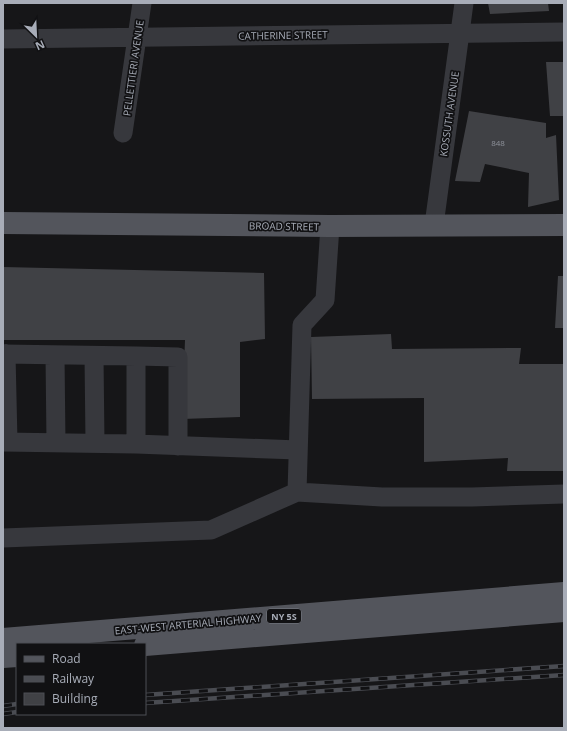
<svg xmlns="http://www.w3.org/2000/svg" width="567" height="731" font-family="'Open Sans',sans-serif">
  <style>
    .building { fill: #404145 }
    .lines { fill: none; stroke-linecap: round; stroke-linejoin: round }
    .minor { stroke: #37383d; stroke-width: 19 }
    .major { stroke: #53555c; stroke-width: 22 }
    .rail-casing { stroke: #4a4c52; stroke-width: 4.5 }
    .rail { stroke: #111113; stroke-width: 3; stroke-dasharray: 9; stroke-linecap: butt }
    .labels { text-anchor: middle; dominant-baseline: central; stroke-width: 3.5; stroke-linejoin: round; paint-order: stroke }
    .number-label { font-size: 8px; fill: #8e929b }
    .shield { fill: #111113; stroke: #7b7e86; stroke-width: 1 }
    .shield-label { font-size: 9px; font-weight: bold; fill: #a8adb8 }
    .street-label { font-size: 10px; fill: #a8adb8; stroke: #111113 }
  </style>
  <rect width="100%" height="100%" fill="#161618"/>
  <path class="building" d="M488,3h60l1,8 -59,3z
    M546,62h18v54h-14z
    M469,111l77,12v15l10,-3 3,65 -31,7 1,-34 -44,-9 -5,18 -25,-1z
    M3,267l261,6 1,66 -25,3v75l-58,2 3,-79h-182z
    M558,276h6v52h-9z
    M391,334l1,15 129,-1 -2,16h45v107h-57l1,-13 -84,4v-64l-112,1 -1,-62z"/>
  <g class="lines">
    <path class="minor" d="M3,39l561,-7
      M123,133l19,-130
      M434,225l30,-222
      M3,354l133,2v88
      M6,354l2,88
      M55,355l1,88
      M94,356l1,87
      M136,356l42,1v89
      M3,442l133,2 162,6
      M297,492l85,5h90l92,-3
      M3,538l208,-8 86,-38 5,-167 23,-25 5,-74"/>
    <path class="major" d="M3,223l327,3 234,-1
      M3,639l561,-46
      M145,645l419,-34
      M3,657l14,-1"/>
    <defs>
      <path id="rail" d="M145,695l419,-29
        M145,703l419,-28
        M3,706l14,-2
        M3,714l14,-2"/>
    </defs>
    <use href="#rail" class="rail-casing"/>
    <use href="#rail" class="rail"/>
  </g>
  <g class="labels">
    <g class="number-label">
      <text x="498" y="142">848</text>
    </g>
    <rect class="shield" x="267" y="609" width="34" height="14" rx="3"/>
    <g class="shield-label">
      <text x="284" y="616">NY 5S</text>
    </g>
    <g class="street-label">
      <text transform="translate(283 35) rotate(-1)">CATHERINE STREET</text>
      <text transform="translate(133 68) rotate(-82)">PELLETTIERI AVENUE</text>
      <text transform="translate(449 114) rotate(-82)">KOSSUTH AVENUE</text>
      <text transform="translate(284 226) rotate(1)">BROAD STREET</text>
      <text transform="translate(188 624) rotate(-5)">EAST-WEST ARTERIAL HIGHWAY</text>
    </g>
  </g>
  <rect width="567" height="731" fill="none" stroke="#a8adb8" stroke-width="8"/>
  <rect x="16" y="643" width="130" height="72" fill="#111113" stroke="#4d4f55"/>
  <rect x="24" y="656" width="20" height="6" fill="#53555c" stroke="#4d4f55"/>
  <text x="52" y="663" font-size="12" fill="#a8adb8">Road</text>
  <rect x="24" y="676" width="20" height="6" fill="#4a4c52" stroke="#4d4f55"/>
  <text x="52" y="683" font-size="12" fill="#a8adb8">Railway</text>
  <rect x="24" y="693" width="20" height="12" fill="#404145" stroke="#4d4f55"/>
  <text x="52" y="703" font-size="12" fill="#a8adb8">Building</text>
  <g transform="translate(36 36) rotate(156)" stroke="#111113" stroke-width="3" paint-order="stroke">
  <path d="M0-3L7 15L0 10L-7 15Z" fill="#a8adb8"/>
  <text y="-6" font-size="11" font-weight="bold" text-anchor="middle" fill="#a8adb8">N</text>
  </g>
</svg>
